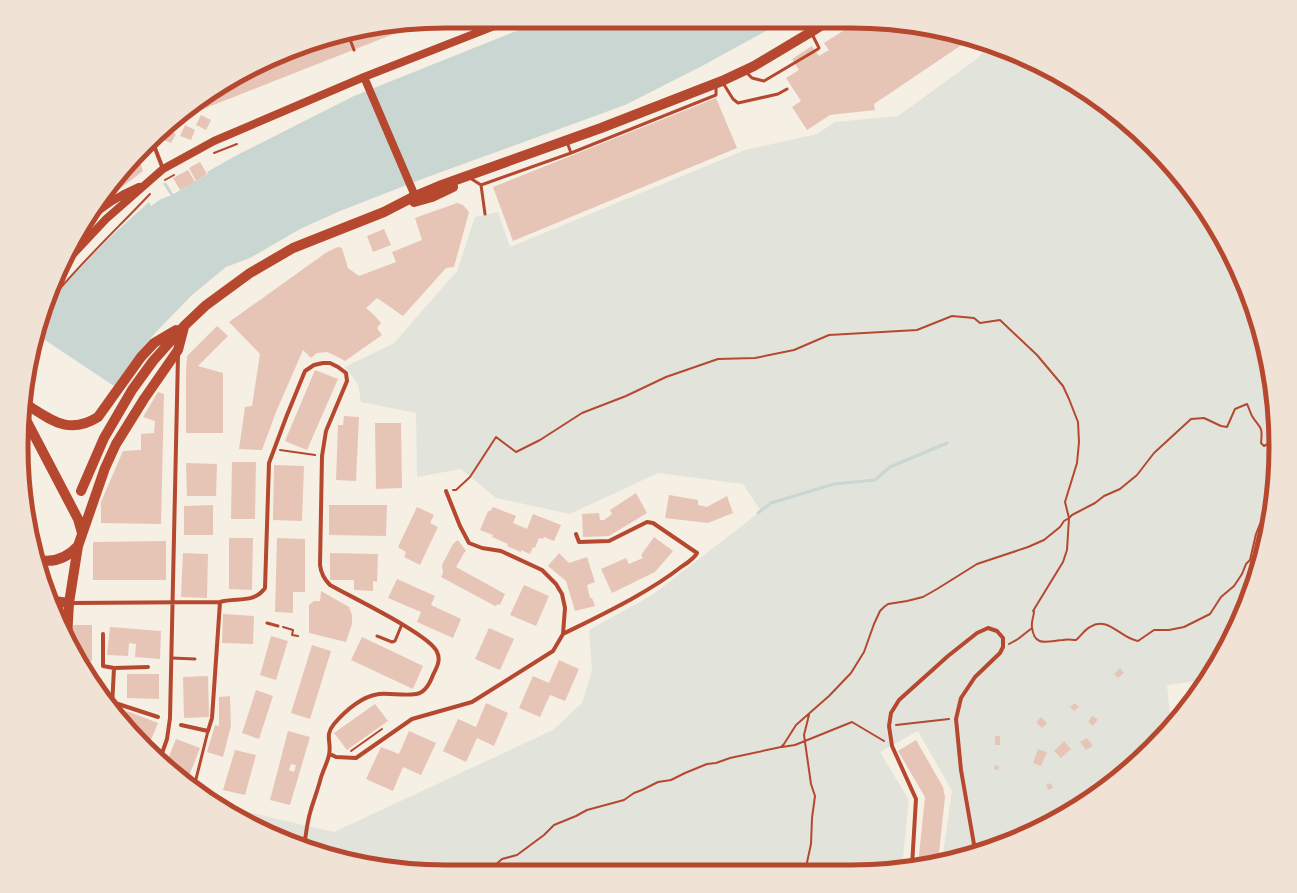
<svg xmlns="http://www.w3.org/2000/svg" width="1297" height="893" font-family="Georgia,serif">
  <style>
    .green { fill: #e2e4dc }
    .water { fill: #c9d6d2 }
    .lines { fill: none; stroke-linecap: round; stroke-linejoin: round }
    .stream { stroke: #c9d6d2; stroke-width: 3 }
    .building { fill: #e6c5b7; fill-rule: evenodd }
    .path { stroke: #b5482f; stroke-width: 2 }
    .service { stroke: #b5482f; stroke-width: 3 }
    .minor { stroke: #b5482f; stroke-width: 4 }
    .secondary { stroke: #b5482f; stroke-width: 8 }
    .primary { stroke: #b5482f; stroke-width: 10 }
    .rim { fill: none; stroke: #b5482f; stroke-width: 5 }
  </style>
  <rect width="100%" height="100%" fill="#f6efe4"/>
  <path class="green" d="M988,44l75,34 89,68 52,64 40,74 24,80 8,83 -8,83 -24,80 -38,70 -39,5 4,39 -20,24 -64,52 -48,28 -97,33 10,-70 -34,-60 -38,21 29,48 -7,67 -51,5h-404l-84,-8 -80,-24 -62,-34 113,26 219,-102 29,-27 10,-32 -3,-41 63,-35 109,-84 -18,-27 -85,-11 -88,41 -74,-16 -35,-29 -44,8 -1,-64 -55,-11 -3,-18 -13,-17 49,-24 63,-72 18,-54 23,-5 12,35 235,-97 72,-16 18,-12 63,-6 80,-58z"/>
  <path class="water" d="M541,21h243l-82,45 -77,39 -203,74 -82,32 -40,18 -50,29 -24,9 -34,28 -37,38 -18,21 -23,32 -75,-50 8,-28 20,-26 41,-43 41,-37 2,4 10,-7 11,-4 36,-21 -1,-2 32,-18 115,-58z"/>
  <g class="lines">
    <path class="stream" d="M165,184l9,14
      M758,513l13,-10 63,-19 41,-4 15,-13 57,-24"/>
  </g>
  <path class="building" d="M857,22l76,7 24,6 6,9 -89,60 1,6 -45,5 -23,15 -15,-23 9,-6 -15,-23 13,-8 -7,-11 20,-13 7,10 10,-6 -5,-7z
    M414,25v1l-231,91 27,-24 73,-40 53,-17z
    M716,98l21,50 -224,93 -20,-54z
    M201,115l10,5 -5,10 -10,-5z
    M185,125l10,5 -4,10 -11,-4z
    M168,130l8,4 -5,9 -10,-4 3,-5z
    M138,156l5,15 -43,33 26,-38z
    M200,162l7,12 -11,7 -7,-13z
    M188,170l7,12 -15,8 -7,-12z
    M457,203l6,2 6,7 -15,55 -8,1 -43,48 -26,-18 -11,10 7,6 8,9 -4,5 5,7 -37,26 -11,-6 -7,-3 -10,1 -6,5 -8,-8 -27,62 -14,38 -23,-1 6,-42 7,-1 8,-52 -31,-32 98,-70 11,-5 4,1 6,20 11,8 37,-14 -4,-10 30,-12 -7,-22z
    M384,229l7,16 -18,7 -6,-16z
    M217,326l11,10 -30,30 25,7v60h-37v-60l1,-17z
    M315,370l23,9 -31,71 -22,-9z
    M158,392l6,2 -3,130 -60,-1v-21l22,-51 18,-1v-16l13,-1 1,-12 -12,-4z
    M344,416l15,1 -3,64 -20,-1 2,-55h5z
    M375,423h26l1,65 -26,1z
    M232,462h24l-1,57h-24z
    M186,463l31,1 -1,32h-29z
    M274,465l30,1 -2,55 -29,-1z
    M636,493l11,20 -38,23 -26,1 -1,-23 17,-1 1,7h4l8,-6 -2,-4z
    M669,495l29,5v5l9,2 20,-11 6,17 -25,10 -43,-5z
    M213,505v30h-29v-29z
    M329,505h58l-1,31 -57,-1z
    M417,507l17,8 -4,8 8,4 -18,38 -16,-8 2,-5 -8,-5z
    M493,507l23,9 -3,7 14,6 6,-15 28,11 -7,16 -10,-4 -1,2 -4,-1 -4,10 -2,-1 -3,7 -9,-4v2l-14,-6 1,-2 -16,-7 1,-2 -13,-5 8,-19h2z
    M654,537l19,14 -18,21 -43,21 -11,-24 25,-11 3,6 14,-6 -2,-3z
    M229,538h24l-1,52 -23,-1z
    M277,538l28,1v53h-12v21l-18,-1z
    M458,540l8,11 -2,2 -8,14 49,27 -5,11 -2,-1 -3,2 -54,-29 2,-4 -1,-8 11,-21z
    M166,541v39h-73v-38z
    M183,553l25,1 -1,44 -26,-1z
    M330,553l48,1 -1,28 -4,-1v10l-19,-1v-10h-24z
    M559,553l10,10 18,-6 8,25 -8,3 3,13h2l3,8 -20,5 -9,-30 -18,-15z
    M397,579l38,17 -4,9 30,14 -8,19 -36,-16 4,-10 -33,-14z
    M524,585l25,11 -13,30 -26,-11z
    M321,591l28,16 3,8v9l-6,18 -37,-9v-28l5,-4h6z
    M223,614l31,2 -1,28 -31,-1z
    M72,625h20v36h-12l-8,-15z
    M110,627l51,4 -1,28 -25,-2 1,-13 -7,-1 -1,13 -21,-1z
    M489,628l25,11 -14,31 -25,-11z
    M271,636l17,5 -12,39 -16,-5z
    M362,637l61,29 -10,23 -62,-29z
    M312,645l19,6 -21,68 -19,-6z
    M559,660l20,9 -14,32 -15,-6 -10,22 -21,-9 14,-32 16,7z
    M1120,668l4,5 -6,5 -4,-4z
    M127,674h32v25l-32,-1z
    M208,676l1,41 -25,1 -1,-41z
    M90,678h12v16l-9,-11z
    M256,690l17,6 -14,43 -17,-6z
    M230,696l1,30 -8,31 -16,-5 8,-27 4,1v-29z
    M1180,701h10l-9,11z
    M486,703l22,10 -14,33 -17,-8 -11,24 -23,-11 15,-32 18,8z
    M1075,703l4,4 -5,4 -4,-4z
    M375,704l13,17 -41,29 -13,-17z
    M127,711l31,12 -10,24 -4,-2 -21,-25z
    M1092,716l6,3 -5,7 -5,-4z
    M1041,717l6,6 -5,5 -6,-6z
    M288,731l22,6 -20,68 -20,-5zM291,764l5,1 -2,7 -5,-2z
    M409,731l27,12 -15,32 -18,-8 -10,24 -27,-12 15,-32 18,7z
    M995,736h5v9h-5z
    M1087,738l6,8 -7,4 -6,-8z
    M176,739l24,9 -13,33 -21,-17z
    M916,740l27,47 2,10 -7,65 -20,3 7,-68 -27,-46z
    M1064,741l7,8 -10,9 -7,-7z
    M1038,749l9,3 -6,14 -8,-3z
    M235,750l21,5 -11,40 -22,-5z
    M995,765l4,1 -1,4 -4,-1z
    M1051,783l2,5 -5,2 -2,-5z"/>
  <g class="lines">
    <path class="path" d="M214,153l23,-9
      M165,180l9,-5
      M48,303c31,-39 68,-73 102,-109
      M280,450l35,5
      M453,490h3l14,-13 26,-40 20,15 24,-12 42,-27 44,-17 40,-19 52,-18 37,-1 39,-8 35,-15 88,-5 35,-14 22,2 6,5 20,-3 37,35 26,31 6,13 9,23 1,20 -2,21 -12,39 4,16 3,-3 23,-12 9,-7 16,-7 17,-14 17,-22 37,-34 13,-1 17,8 6,1 8,-18 12,-5c2,4 3,8 5,12 8,13 11,9 9,27l3,3 11,-6
      M283,627l10,3 -1,5 6,1
      M1009,644l9,-5 14,-11
      M1176,717v-7l7,-1
      M896,725l53,-6
      M782,747l13,-2 57,-23 32,19
      M351,751l31,-22
      M492,872l1,-5 9,-8 15,-4 27,-20 10,-10 22,-9 11,-6 37,-10 10,-7 8,-3 16,-8 13,-2 14,-7 22,-9 9,-1 14,-5 51,-11 3,-3 12,-19 33,-29 22,-23 13,-21 10,-28 6,-13 4,-4 4,-3 19,-3 16,-4 14,-8 40,-25 51,-17 16,-7 16,-13 4,-6 5,-3 -2,32 -4,12 -30,49h1c0,6 -3,10 -2,16 2,21 16,14 31,13 4,-1 9,0 13,0 5,-4 8,-10 14,-13 18,-12 31,12 48,14l16,-11h15l15,-3 26,-13 11,-17 13,-11 8,-12 4,-10 4,-4 6,-26 4,-10 10,-14
      M803,872l3,-5 5,-23 1,-26 3,-22 -4,-12 -7,-49 5,-20"/>
    <path class="service" d="M348,34l6,16
      M746,72l6,6 12,3 54,-32 1,-1 -7,-14
      M723,83l10,16 5,4 40,-9 9,-5
      M567,142l4,11
      M470,178l11,7 90,-32 145,-58v-9
      M481,185l4,29
      M267,623l11,3
      M377,636l15,6 3,-1 7,-17
      M172,658l23,1
      M194,787l14,-56"/>
    <path class="minor" d="M153,143l10,26
      M70,603l150,-1c15,-5 34,2 45,-14l4,-125 18,-48 18,-44 9,-6 9,-2h7l8,4 8,6 1,8 -21,50 -4,25 -2,109c1,9 4,14 10,20 19,11 101,50 107,67 4,8 0,15 -4,23 -3,8 -8,18 -17,19 -12,2 -25,-1 -37,0 -17,2 -34,17 -45,30 -10,12 -2,18 -5,31 -2,9 -7,17 -9,26 -3,11 -7,21 -10,32 -3,10 -4,22 -6,33
      M103,634v32l11,2 -2,39
      M563,634c38,-19 85,-41 118,-67 6,-4 13,-8 16,-14l-44,-30 -6,-1 -38,19 -30,1 -3,-8
      M114,668l34,-1
      M112,702l46,15
      M181,725l27,6 4,-13 8,-116
      M1154,744l1,-1
      M330,754l6,3 20,1 56,-39 60,-17 81,-51 10,-17 2,-26 -3,-14 -6,-10 -14,-14 -41,-19 -19,-3 -13,-5 -9,-17 -14,-35
      M160,759l7,-20 3,-21 8,-363
      M912,866l4,-67 -24,-53 -3,-20 2,-13 8,-13 49,-44 29,-23 11,-5 9,3 6,7v9l-3,6 -25,24 -14,21 -5,21 5,51 14,80"/>
    <path class="secondary" d="M364,77l51,119
      M88,220c15,-15 32,-25 51,-33
      M62,266l44,-47 57,-50 51,-28 150,-64 143,-56"/>
    <path class="primary" d="M414,202l18,-5 21,-10
      M24,403c26,16 44,33 74,14l43,-60 13,-14 22,-13
      M23,414l55,105 4,14
      M81,491l23,-53 28,-48 21,-29 32,-36 20,-19 45,-33 43,-25 91,-36 31,-16 24,-10 162,-58 121,-47 32,-15 57,-34 17,-11
      M39,560c16,3 28,-2 39,-14
      M54,601l15,2
      M67,638l2,-35 9,-57 27,-78 11,-24 28,-45 34,-49 6,-23"/>
  </g>
  <path d="M0 0H1297V893H0ZM446 28H851A418 418 0 0 1 1269 446V447A418 418 0 0 1 851 865H446A418 418 0 0 1 28 447V446A418 418 0 0 1 446 28Z" fill="#f1e2d6" fill-rule="evenodd"/>
  <path class="rim" d="M446 28H851A418 418 0 0 1 1269 446V447A418 418 0 0 1 851 865H446A418 418 0 0 1 28 447V446A418 418 0 0 1 446 28Z"/>
</svg>
